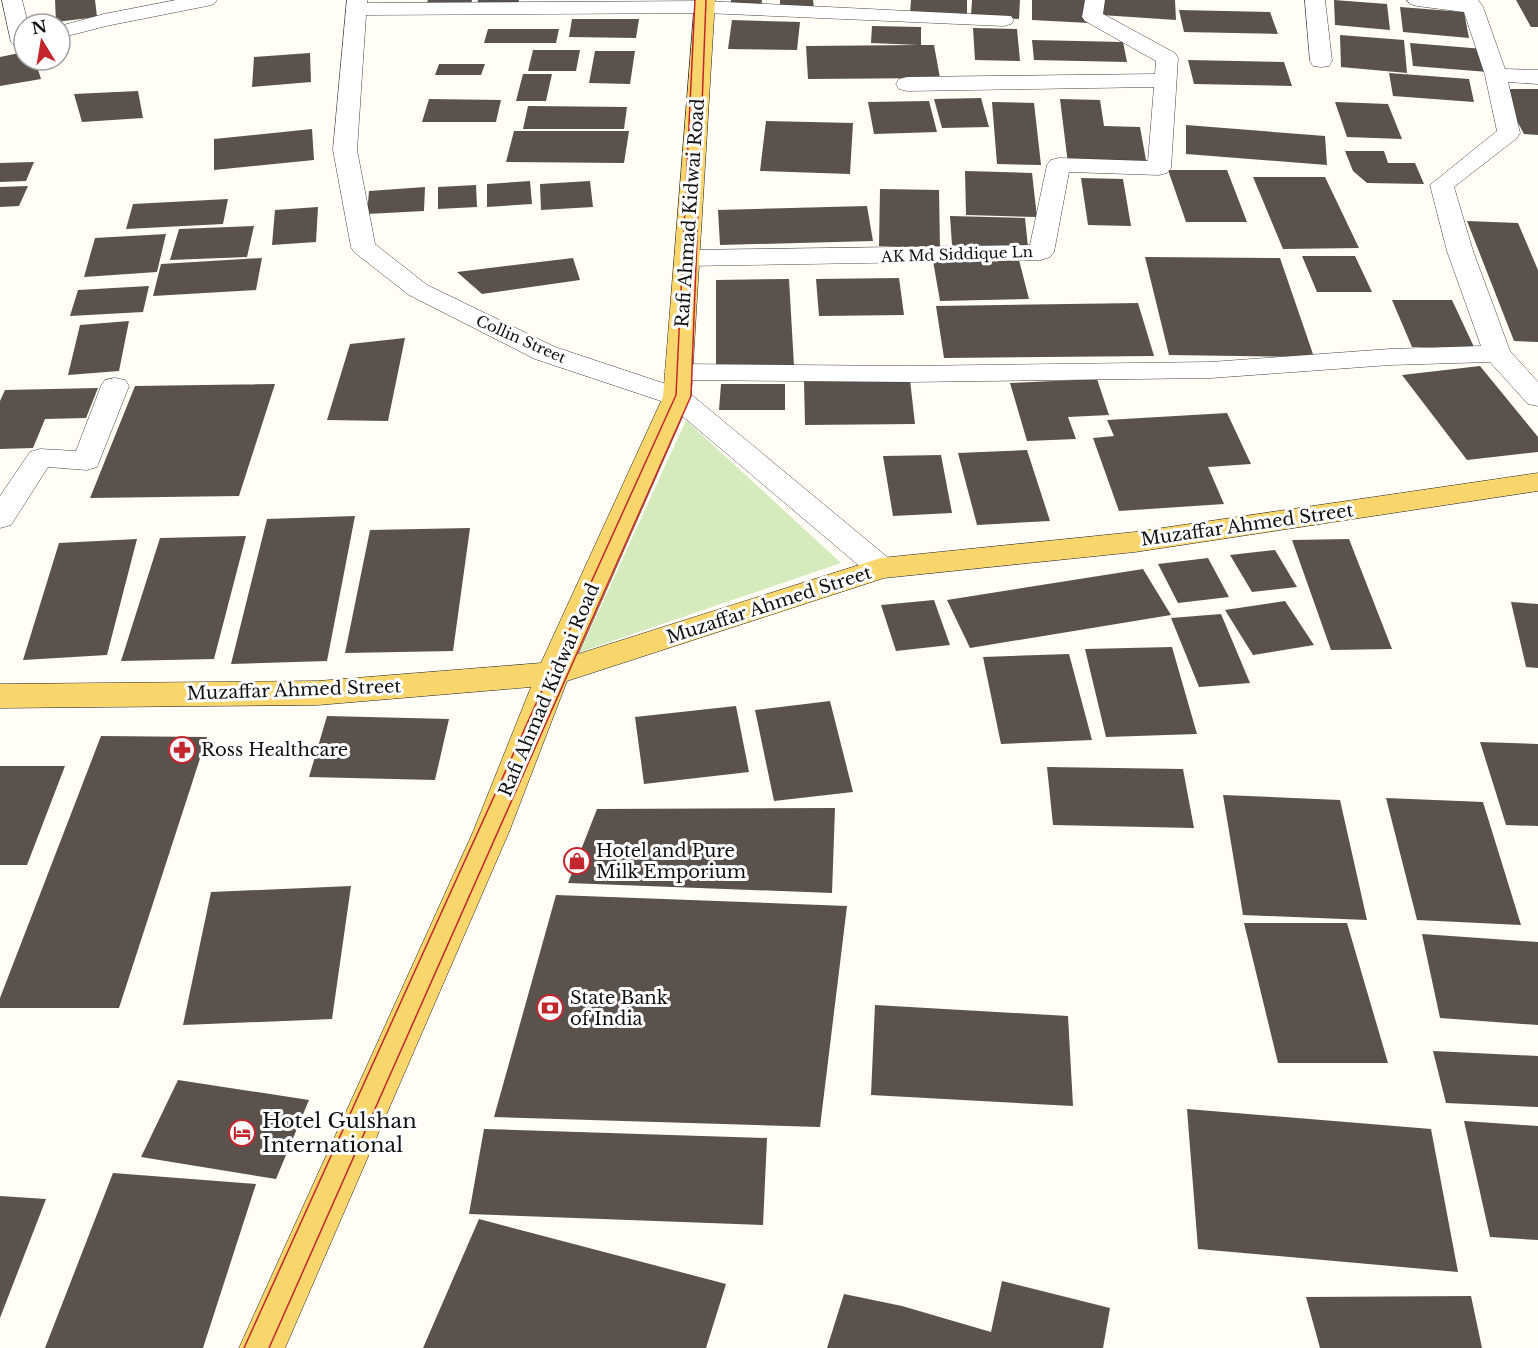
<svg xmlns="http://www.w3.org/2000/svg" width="1538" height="1348" font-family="'Libre Baskerville',serif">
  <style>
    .green { fill: #d5ebbd }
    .building { fill: #5a524d }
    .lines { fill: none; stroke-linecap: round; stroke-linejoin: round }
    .minor-casing { stroke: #444; stroke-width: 1 }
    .major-casing { stroke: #222; stroke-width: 1 }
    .minor { fill: #fff; fill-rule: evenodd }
    .major { fill: #f9d66b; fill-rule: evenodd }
    .tram { stroke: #c4262e; stroke-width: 1.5 }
    .labels { text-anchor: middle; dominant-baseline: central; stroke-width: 6; stroke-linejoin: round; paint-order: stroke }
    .far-street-label { font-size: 15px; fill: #111; stroke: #fff }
    .street-label { font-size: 18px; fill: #111; stroke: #fff }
    .poi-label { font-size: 18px; fill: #111; stroke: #fff; text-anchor: start }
    .near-poi-label { font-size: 21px; fill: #111; stroke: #fff; text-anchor: start }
  </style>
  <rect width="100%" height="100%" fill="#fffdf5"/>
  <path class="green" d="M686,420l155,143 -261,89z"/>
  <path class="building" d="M55,0h40l2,17 -41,5z
    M428,0h44l-1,5h-45z
    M478,0h41l-1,5 -41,-1z
    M731,0h31l-1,7 -31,-1z
    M780,0h33l1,8h-34z
    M911,0h56v16l-57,-2z
    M972,0h48l-1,19 -48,-3z
    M1032,0h56l1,23 -57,-3z
    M1102,0h73l1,20 -75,-5z
    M1334,0l53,4 3,26 -55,-5z
    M1516,0h22v27h-7z
    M1400,7l64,5 5,26 -66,-6z
    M1179,10l91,2 8,22 -94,-2z
    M572,19h67l-3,19 -67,-1z
    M732,20l68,2 -3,28 -69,-1z
    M872,26l49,1v18h13l6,33 -132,1 -2,-33 112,-1 -47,-2z
    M973,28l44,1 3,32 -45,-1z
    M488,29h71l-3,14h-72z
    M1340,35l64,5 3,33 -66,-6z
    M1032,40l91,2 4,20 -93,-2z
    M1410,43l74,6 4,23 -75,-6z
    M533,50h47l-4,21h-48z
    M595,51h40l-5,33 -41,-1z
    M24,52v8h11l6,19 -41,7v-29z
    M310,53l1,29 -59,5 2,-30z
    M1188,60l96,2 8,24 -98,-2z
    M439,64h46l-4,11h-46z
    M1389,73l80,6 5,23 -81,-6z
    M523,74h29l-6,27h-30z
    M1500,89h38v46l-14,-1z
    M138,91l5,27 -61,4 -8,-28z
    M981,98l8,29 -47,1 -8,-29z
    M429,99l72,1 -5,22h-74z
    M1060,99l40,1 4,26 36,1 7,39 -79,-2z
    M929,101l8,31 -63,2 -6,-32z
    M992,102l42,1 7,62 -44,-1z
    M1335,102l53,2 14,35 -55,-2z
    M528,106l99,1 -3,22h-101z
    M766,121l87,2 -3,51 -90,-3z
    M1186,125l139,11 2,29 -141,-11z
    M312,129l2,31 -100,10v-31z
    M514,131h115l-5,32 -118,-1z
    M1345,151h39l4,12h27l9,21 -57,-1 -14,-12z
    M34,162l-8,19 -26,1v-19z
    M1168,170h59l20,52h-61z
    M965,171l67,2 5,44 -71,-2z
    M1253,177h72l34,71 -76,1z
    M1081,178l42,1 8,47 -43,-1z
    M530,181l2,23 -45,3v-23z
    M590,181l3,26 -52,3 -1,-26z
    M476,185l1,22 -39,2v-22z
    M28,186l-9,20 -19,1v-20z
    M425,187l-1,24 -57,3 2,-23z
    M880,189l59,1 1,58 -61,-2z
    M228,199l-5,25 -97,5 7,-25z
    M867,206l6,35 -153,4 -2,-35z
    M318,207l-2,35 -44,3 3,-35z
    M950,216l75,2 3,29 -76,-2z
    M1467,221l51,2 20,47v72l-24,-1z
    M254,226l-7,31 -77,3 9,-31z
    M166,234l-9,38 -73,5 11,-39z
    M1302,256h53l17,36h-55z
    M1145,257l135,1 34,99 -145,-2z
    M262,258l-6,32 -103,6 8,-32z
    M573,258l7,22 -98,14 -25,-22z
    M1019,260l10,39 -89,2 -7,-40z
    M899,278l5,37 -85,1 -3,-37z
    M789,279l5,87 -78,1v-87z
    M149,286l-6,26 -73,4 8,-26z
    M1392,300h60l22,47h-62z
    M1138,303l16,53 -210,2 -8,-52z
    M129,321l-10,50 -51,4 12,-50z
    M405,338l-17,83 -61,-1 23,-76z
    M1480,366l58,71v15l-71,8 -65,-85z
    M1097,379l12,36 -41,2 8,22 -49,2 -17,-58z
    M910,380l5,44 -110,1 -1,-44z
    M275,384l-36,112 -149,2 45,-112z
    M721,384h64v26h-66z
    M98,388l-12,30 -41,1 -12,29 -33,1v-48l5,-11z
    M1227,413l24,51 -43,3 16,37 -105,7 -26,-73 21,-2 -7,-16z
    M1027,450l23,71 -73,4 -19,-72z
    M941,455l11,58 -59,3 -10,-60z
    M355,516l-28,145 -96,3 36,-145z
    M470,528l-17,123 -108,2 25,-123z
    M246,536l-32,123 -93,2 39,-123z
    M137,539l-30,116 -84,5 36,-117z
    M1349,539l43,110 -61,1 -39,-110z
    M1275,550l22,37 -45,5 -22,-37z
    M1208,558l21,39 -51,6 -20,-39z
    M1143,569l28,46 -201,33 -23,-48z
    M934,600l16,45 -54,6 -15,-46z
    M1285,601l29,44 -61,10 -28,-45z
    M1511,602l27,2v64l-12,-1z
    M1221,614l29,69 -51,4 -28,-69z
    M1172,647l25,87 -91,3 -21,-88z
    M1069,654l23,86 -91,4 -18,-87z
    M830,701l23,91 -79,9 -19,-91z
    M736,706l13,66 -105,12 -9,-67z
    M327,716l122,3 -14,61 -126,-3z
    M101,736l106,1 -88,271h-119v-10z
    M1480,742l58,2v82l-32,-1z
    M0,766h65l-38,99h-27z
    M1047,767l136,2 11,59 -141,-3z
    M1223,795l117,5 27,120 -124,-5z
    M1386,798l97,4 38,123 -104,-5z
    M835,808l-3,85 -264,-10 29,-74z
    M351,886l-19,133 -149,6 28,-133z
    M556,895l291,11 -27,221 -326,-10z
    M1244,923h103l41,140h-110z
    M1422,934l116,8v83l-98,-7z
    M875,1005l193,11 5,90 -202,-11z
    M1433,1051l105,5v51l-92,-4z
    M178,1080l131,20 -33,79 -135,-22z
    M1187,1109l244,20 27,143 -260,-23z
    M1464,1121l74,5v114l-48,-3z
    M484,1129l283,9 -4,87 -294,-11z
    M113,1173l143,11 -53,164h-158z
    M0,1196l46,3 -46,119z
    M479,1219l247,65 -20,64h-283z
    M1002,1281l108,27 -7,40h-276l17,-54 58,12 89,26z
    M1471,1296l11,52h-162l-14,-51z"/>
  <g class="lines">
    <defs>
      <path id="minor" d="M2,0h20l6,24h-4v24l-9,-2 -4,-4z
        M176,0h41l-3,4 -7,2 -101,20 -46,12v-12l44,-12z
        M347,0h20v3l338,-2 306,15 3,4 -3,4 -7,2 -299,-13 -339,2 -9,135 18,94 52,41 128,62 132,44 205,170 4,7 -4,7 -11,3 -11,-3 -203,-172 -132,-44 -126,-64 -55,-43 -3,-5 -18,-97z
        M1085,0h20l-2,14 72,39 3,5 -7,110 -4,5 -8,2 -90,-3 -15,80 -4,5 -9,3 -354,6 -9,-3 -4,-5 4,-5 9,-3 343,-5 17,-80 4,-5 8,-2 89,3 6,-74 -247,4 -8,-2 -3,-5 3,-5 8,-2 248,-3 1,-13 -71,-40 -3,-4z
        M1305,0h20l7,61 -3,5 -8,1 -8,-1 -3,-5z
        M1407,0h71l5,7 22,62 33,1v14l-30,-2 12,51 -3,5 -63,49 19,64 37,100 28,31v24l-10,-2 -38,-42 -100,3 -179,13 -302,4 -231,-2 -10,-2 -4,-6 4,-6 10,-2 231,2 302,-4 179,-13 91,-3 -34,-95 -17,-66 67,-54 -12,-56 -21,-63 -47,-6 -7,-2z
        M115,378l10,2 4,6 -32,81 -10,3 -39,-3 -37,58 -11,3v-32l30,-44 10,-3 36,2 25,-65 4,-6z"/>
      <path id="major" d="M695,0h20l-24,397 -113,257 303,-96 254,-26 403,-59v18l-403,61 -251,26 -317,103 -58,151 -224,516h-46l234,-516 58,-145 -213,18 -318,3v-24l318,-3 223,-18 122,-266z"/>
    </defs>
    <use href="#minor" class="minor-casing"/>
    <use href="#major" class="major-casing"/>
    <use href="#minor" class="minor"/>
    <use href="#major" class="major"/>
    <path class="tram" d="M244,1348l432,-953 19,-395
      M269,1348l422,-952 15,-396"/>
  </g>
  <defs>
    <symbol id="pharmacy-ring" viewBox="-11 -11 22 22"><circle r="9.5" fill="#fff" stroke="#c4262e" stroke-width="1.5"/><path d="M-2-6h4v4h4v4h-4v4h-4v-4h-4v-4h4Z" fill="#c4262e"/></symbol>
    <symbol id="shop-ring" viewBox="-11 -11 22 22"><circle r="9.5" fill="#fff" stroke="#c4262e" stroke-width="1.5"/><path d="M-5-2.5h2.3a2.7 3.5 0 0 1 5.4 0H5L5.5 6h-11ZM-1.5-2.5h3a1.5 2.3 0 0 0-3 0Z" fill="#c4262e"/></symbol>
    <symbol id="bank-ring" viewBox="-11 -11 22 22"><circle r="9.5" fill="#fff" stroke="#c4262e" stroke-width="1.5"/><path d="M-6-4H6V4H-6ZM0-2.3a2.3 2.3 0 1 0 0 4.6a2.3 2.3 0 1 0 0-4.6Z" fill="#c4262e"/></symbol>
    <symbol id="hotel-ring" viewBox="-11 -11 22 22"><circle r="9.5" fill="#fff" stroke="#c4262e" stroke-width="1.5"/><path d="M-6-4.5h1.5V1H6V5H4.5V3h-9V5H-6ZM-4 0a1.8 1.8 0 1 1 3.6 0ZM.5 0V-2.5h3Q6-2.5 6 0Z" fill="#c4262e"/></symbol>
  </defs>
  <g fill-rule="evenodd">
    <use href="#pharmacy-ring" x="167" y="735" width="30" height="30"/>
    <use href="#shop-ring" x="562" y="846" width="30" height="30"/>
    <use href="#bank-ring" x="535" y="993" width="30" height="30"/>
    <use href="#hotel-ring" x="227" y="1118" width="30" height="30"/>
  </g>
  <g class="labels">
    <g class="far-street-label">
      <text transform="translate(957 254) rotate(-2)">AK Md Siddique Ln</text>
      <text transform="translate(521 339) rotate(24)">Collin Street</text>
    </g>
    <g class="street-label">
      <text transform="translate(690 213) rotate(-86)">Rafi Ahmad Kidwai Road</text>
      <text transform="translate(1247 525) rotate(-8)">Muzaffar Ahmed Street</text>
      <text transform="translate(769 605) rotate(-18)">Muzaffar Ahmed Street</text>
      <text transform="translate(294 690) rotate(-2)">Muzaffar Ahmed Street</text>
      <text transform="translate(549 690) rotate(-67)">Rafi Ahmad Kidwai Road</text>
    </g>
    <g class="poi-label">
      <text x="201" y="750">Ross Healthcare</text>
      <text x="596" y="851">Hotel and Pure<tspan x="596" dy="21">Milk Emporium</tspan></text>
      <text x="570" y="998">State Bank<tspan x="570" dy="21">of India</tspan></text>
    </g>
    <g class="near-poi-label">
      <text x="262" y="1121">Hotel Gulshan<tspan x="262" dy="24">International</tspan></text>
    </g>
  </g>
  <g transform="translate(42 42) rotate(349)"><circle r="28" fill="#ffffff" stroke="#a0a0a0" stroke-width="1.5"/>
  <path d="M0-4.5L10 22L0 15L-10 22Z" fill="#c4262e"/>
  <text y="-9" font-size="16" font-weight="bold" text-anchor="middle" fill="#111111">N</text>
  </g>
</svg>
